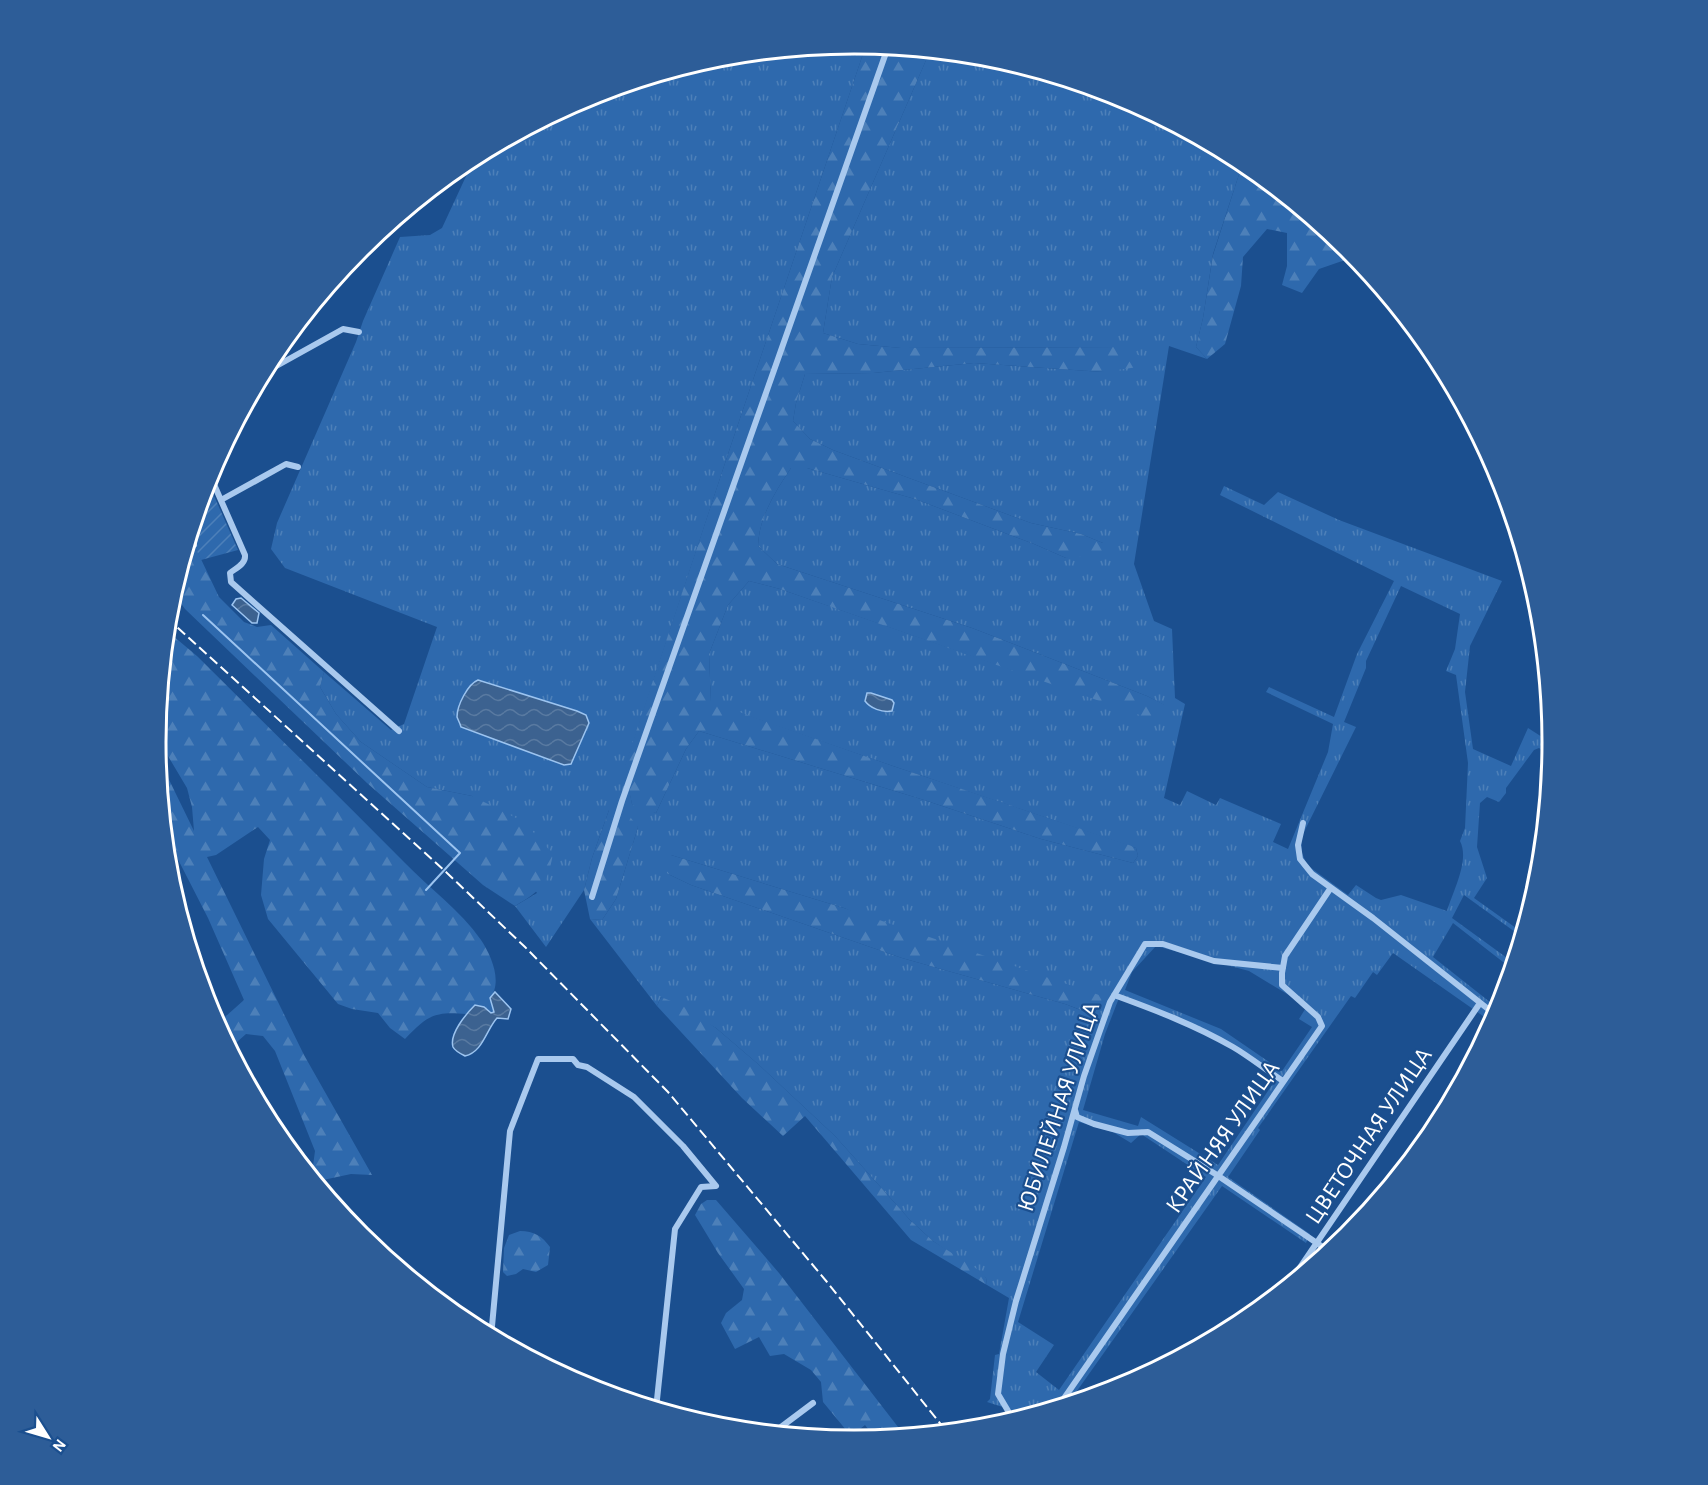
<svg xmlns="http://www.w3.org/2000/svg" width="1708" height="1485" font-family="'Alegreya Sans',sans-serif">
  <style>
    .grass { fill: url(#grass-tufts); fill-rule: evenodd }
    .forest { fill: url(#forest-firs) }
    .garden { fill: url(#garden-furrows) }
    .water { fill: url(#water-waves); stroke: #9cc4f0; stroke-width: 1.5 }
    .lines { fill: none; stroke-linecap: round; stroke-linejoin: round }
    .stream { stroke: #9cc4f0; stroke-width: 2 }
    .street { stroke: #a9c9ee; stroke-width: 6 }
    .rail { stroke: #fff; stroke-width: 2; stroke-dasharray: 10 4.5; stroke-linecap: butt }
    .labels { text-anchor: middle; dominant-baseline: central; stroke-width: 4.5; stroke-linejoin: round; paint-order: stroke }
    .street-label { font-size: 24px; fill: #fff; stroke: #1b4f8f }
    .rim { fill: none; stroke: #fff; stroke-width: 3 }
  </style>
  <defs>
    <pattern id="grass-tufts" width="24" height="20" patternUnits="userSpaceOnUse" patternTransform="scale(1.5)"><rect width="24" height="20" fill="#2e69ad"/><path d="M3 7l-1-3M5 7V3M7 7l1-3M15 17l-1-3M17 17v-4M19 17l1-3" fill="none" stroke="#4d80b9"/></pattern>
    <pattern id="forest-firs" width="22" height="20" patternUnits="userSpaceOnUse" patternTransform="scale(1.5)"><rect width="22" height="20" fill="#2e69ad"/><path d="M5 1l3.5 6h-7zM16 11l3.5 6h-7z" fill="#4d80b9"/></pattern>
    <pattern id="garden-furrows" width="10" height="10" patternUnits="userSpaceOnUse" patternTransform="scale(1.5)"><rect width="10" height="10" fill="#2e69ad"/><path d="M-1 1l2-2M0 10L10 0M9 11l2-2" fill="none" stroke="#4d80b9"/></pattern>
    <pattern id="water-waves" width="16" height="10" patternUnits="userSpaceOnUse" patternTransform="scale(1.5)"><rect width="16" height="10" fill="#3c6290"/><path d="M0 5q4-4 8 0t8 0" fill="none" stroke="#597aa1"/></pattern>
  </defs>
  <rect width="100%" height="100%" fill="#1b4f8f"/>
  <path class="grass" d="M854,44l12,1 -137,406 -104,316 7,37 24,9 30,-64 13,-18 225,69 117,39 92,24 5,-7 -2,-8 -243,-82 -182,-63 -2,-49 19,-49 21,-24 31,8 371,129 13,-13 -17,-9 -175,-68 -195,-64 -19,-18c1,-29 17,-54 33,-78h16l108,31 119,45 32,14 37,-15 -22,-9 -50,-11 -198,-73 -23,-11 -17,-18 3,-18 9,-29 68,-1 101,-10 129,9 19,-25 -221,1 -43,-4 -35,-11 9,-56 98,-226 61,6 131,40 121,65 -30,92 -10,64 -7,29 11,12 -38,-13 -35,218 20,57 18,8 3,69 10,6 -21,94 16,7 7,-14 29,14 4,-7 61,26 -8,18 15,7 40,-97 5,-28 -67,-32 3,-5 65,30 23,-63 37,-73 -174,-86 4,-9 40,19 14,-13 61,28 163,61 -32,65 -5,46 8,57 38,17 17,-38 25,16 -1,12 -13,-8 -5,2 -28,38v5l-7,9 -12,-5 -7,6 -3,44 10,31 -13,20 49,35 -1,4 -58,-42 -12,23 62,45 -2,6 -59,-46 -20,34 67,53 -7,13 -100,-70 -16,22 -4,-3 -18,26 -4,-2 -93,132 2,2 -32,47 82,57 -4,9 -84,-57 -155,219 -37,11 -43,-14 3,-3 5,-44 4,-1 10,-56 -22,-13 -1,-7 -53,-37 -23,-21 -75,-84 -77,-72 -42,-36 -55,-31 -4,9 -67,-87 12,1 14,-21 22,-72 -29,-17 -17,48 -8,32 -38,57 -31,-41 22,-13 -65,-97 -45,-9 -66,-45 -25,-28 -16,-27 4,-15 67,58 13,-6 33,-97 -152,-59 -14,-19 6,-26 79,-181 7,-21 37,-84 30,-2 12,-7 26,-56 -4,-9 123,-66 131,-40zM1401,586l59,28 -5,35 -9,22 10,4 12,88 -3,65 -5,13c10,19 -7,50 -13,70l-46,-16 -20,5 -5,-2 -20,-13 -8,10 -41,-30 -5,-12 -1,-15 55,-111 -12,-5 22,-54v-7zM671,855l173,53 247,106 -26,-10 -163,-46 -211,-73 -23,-11zM1156,946l93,25 58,35 -8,13 13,8 -30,44 -61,-42 -96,-39 7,-18zM1119,998l98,40 59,41 -58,86 -77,-48 -3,9 -55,-16 22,-76zM1079,1122l34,10 18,11 10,-9 65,43 -147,213 -23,-18 18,-27 -36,-23z
    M1542,850l-3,29 -1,4 -11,-8z"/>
  <path class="forest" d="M866,45l64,6 -98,226 -9,56 35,11 43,4 221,-1 18,9 -2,11 -35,5 -129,-9 -101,10 -68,1 -9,29 -3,18 17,18 23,11 198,73 50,11 22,9 5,5v7l-42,3 -32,-14 -119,-45 -108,-31h-16c-16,24 -32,49 -33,78l19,18 195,64 175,68 18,9v7l-14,7 -371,-130 -31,-8 -21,24 -19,49 2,48 182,64 236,79 7,3 2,8 -5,7 -92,-24 -117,-39 -225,-69 -13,18 -30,64 -18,-4 -6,-5 -8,-36 105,-317z
    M1243,162l109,91 -7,7 -26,9 -17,24 -20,-8 5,-19v-33l-20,-4 -24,28 -2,29 -16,58 -18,15 -11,-12 7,-29 10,-63z
    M190,536l29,61 25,25 13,5 14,-2 53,47 -4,15 16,27 25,28 66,45 45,9 52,26 29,32c-6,31 -11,36 -38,52l-32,-21 -116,-102 -182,-174 -12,-17z
    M166,630l31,26c69,69 139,137 207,206 25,26 56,48 77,78 10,15 22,42 9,58l4,14 -3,1c-12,-10 -14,-10 -25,1 -32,-3 -39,2 -61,25l-15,-11 -12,-15 -26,-4 -14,-5 -70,-85 -7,-24 3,-36 6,-19 -12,-13 -42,28 -9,2 97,198 68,120 -21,-1 -28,6 -10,-14 2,-15 -40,-100 -12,-15 -17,-2 -17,15 -13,-24 28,-25 -36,-82 -44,-86 -8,-79 38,78 -2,-24 -5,-19 -25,-42 -5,-20z
    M616,808l11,5 11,14 -22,72 -14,21 -12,-1 -6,-29 8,-32 17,-48z
    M671,855l173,53 258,88 -1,12 -9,6 -27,-10 -163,-46 -211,-73 -23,-11 -9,-10 3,-7z
    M661,997l22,9 33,22 42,36 77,72 75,84 23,21 47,30 6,7 1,7 -76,-45 -106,-124 -22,20 -41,-38 -85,-92z
    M707,1200h9l63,73 126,163 -29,3 -11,-14 -14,11 -28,-34 -2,-20 -10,-12 -27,-16 -14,2 -11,-19 -24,12 -14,-26 5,-10 16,-13 2,-11 -26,-36 -23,-38 6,-11z
    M520,1231c14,0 22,5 30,16l-2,18 -12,7 -13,-3 -7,5 -9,2 -4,-4 1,-24 5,-13z"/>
  <path class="garden" d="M207,480l31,70 -37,10 -11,-24z"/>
  <path class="water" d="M241,598l18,15 -2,10h-5l-20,-18 4,-6z
    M478,680l99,31 9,4 3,8 -18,41 -7,1 -103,-38c-1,-4 -3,-7 -4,-10 0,-12 11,-33 21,-37z
    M867,693h4l21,7 2,3 -2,8c-10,2 -22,-3 -27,-10z
    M495,992l16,17 -3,10 -11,-1c-11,12 -14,34 -32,38 -4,-2 -10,-5 -12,-9 -4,-13 13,-33 22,-42l9,2 7,6 3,-1 -4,-14z"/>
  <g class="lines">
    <path class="stream" d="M203,615l257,238 -34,37"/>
    <path class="street" d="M262,374l81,-45 16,3
      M209,473l36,82c1,9 -9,13 -15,18l1,9 168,149
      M221,500l65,-36 12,3
      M190,536l4,9
      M1303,823l-5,22 2,14 12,15 61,44 124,98
      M592,897l30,-96 266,-754
      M1114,995c41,15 81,30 119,52 17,10 33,23 50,34
      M1075,1110l2,7 17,7 34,9 20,-1 69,43 113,77
      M1286,1288l194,-285
      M491,1337l19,-206 28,-72h35l5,6 9,2 47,30 49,49 33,40 -15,1 -26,42 -19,180
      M1058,1407l264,-381 -4,-9 -36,-32v-12l3,-17 45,-67
      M1014,1421l-16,-27 5,-40 13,-53 48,-154 20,-71 26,-74 35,-58h18l51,17 69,7
      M773,1433l40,-30"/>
    <path class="rail" d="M167,618l280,255 78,74 143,145 159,190 120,150"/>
  </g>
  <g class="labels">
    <g class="street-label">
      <text transform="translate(1059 1107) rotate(-72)">ЮБИЛЕЙНАЯ УЛИЦА</text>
      <text transform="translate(1369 1136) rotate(-56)">ЦВЕТОЧНАЯ УЛИЦА</text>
      <text transform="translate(1223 1137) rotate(-55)">КРАЙНЯЯ УЛИЦА</text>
    </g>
  </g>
  <path d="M0 0H1708V1485H0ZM166 742a688 688 0 1 1 1376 0a688 688 0 1 1-1376 0Z" fill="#2d5d98" fill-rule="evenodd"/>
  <path class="rim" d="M166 742a688 688 0 1 1 1376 0a688 688 0 1 1-1376 0Z"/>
  <g transform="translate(48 1437) rotate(127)" stroke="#1b4f8f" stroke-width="4.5" paint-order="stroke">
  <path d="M0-4.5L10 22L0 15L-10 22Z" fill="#ffffff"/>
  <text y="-9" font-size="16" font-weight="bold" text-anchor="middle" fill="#ffffff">N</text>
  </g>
</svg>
